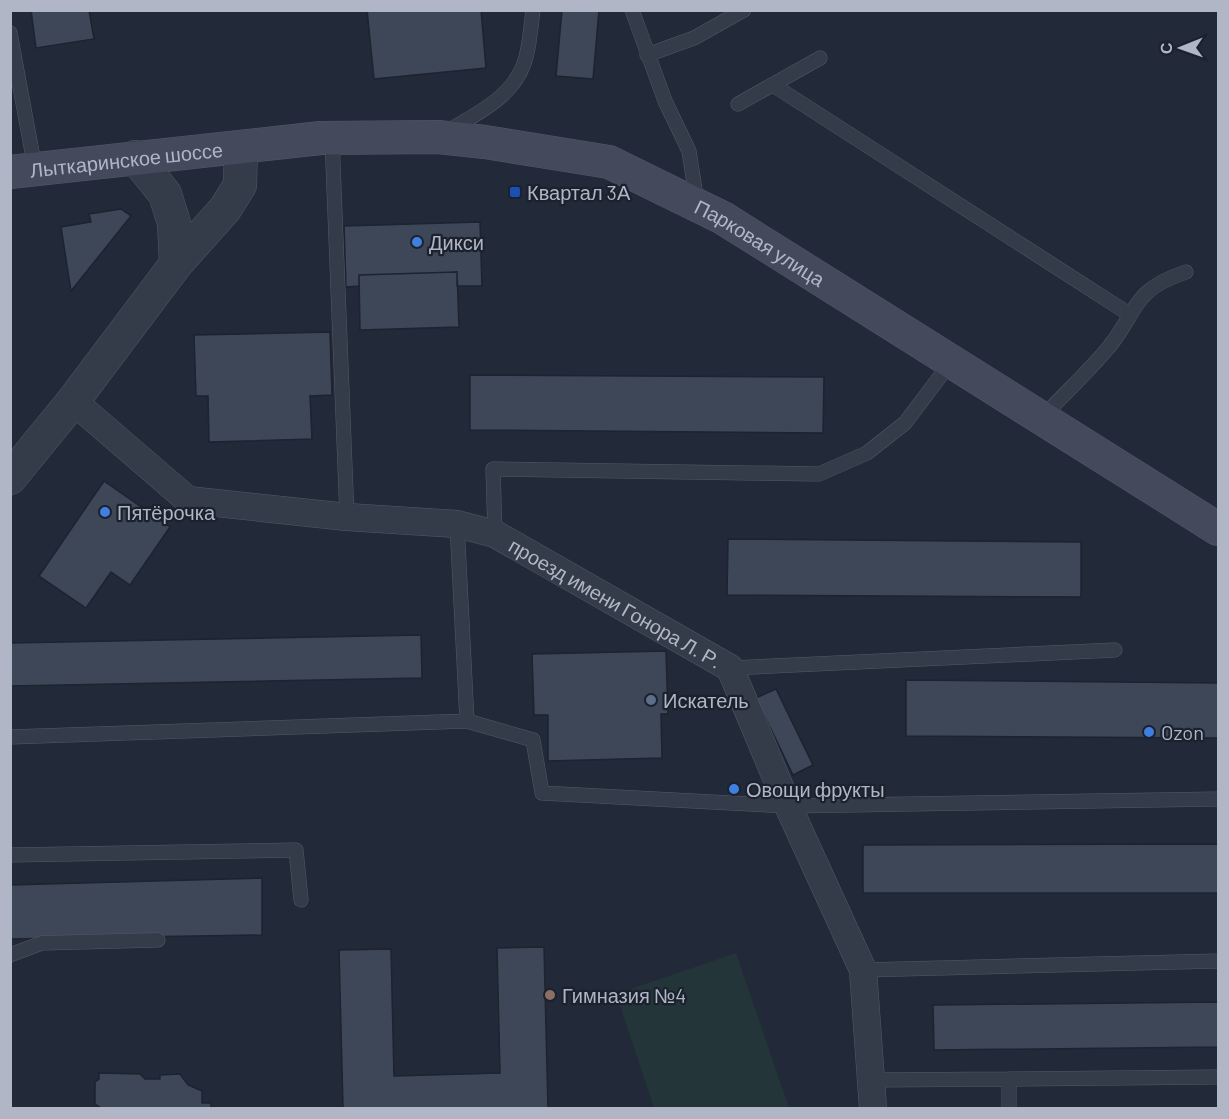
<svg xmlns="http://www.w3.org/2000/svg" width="1229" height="1119" font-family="Barlow,sans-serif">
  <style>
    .green { fill: #243539 }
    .building { fill: #3e4758; stroke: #1d232f; stroke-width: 1.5 }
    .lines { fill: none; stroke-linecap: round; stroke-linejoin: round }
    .service-casing { stroke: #535966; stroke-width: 15 }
    .minor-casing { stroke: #535966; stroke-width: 28 }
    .tertiary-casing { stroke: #535966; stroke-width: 34 }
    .secondary-casing { stroke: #535966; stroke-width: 34 }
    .service { stroke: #353c49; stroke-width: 14 }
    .minor { stroke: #353c49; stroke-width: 27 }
    .tertiary { stroke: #353c49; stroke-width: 33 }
    .secondary { stroke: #444a5b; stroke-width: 33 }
    .transit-dot { fill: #1a4fb4; stroke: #1b212d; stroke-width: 2 }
    .shop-dot { fill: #3f7fe0; stroke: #1b212d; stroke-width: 2 }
    .service-dot { fill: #5c6f8a; stroke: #1b212d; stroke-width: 2 }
    .education-dot { fill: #8d6e63; stroke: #1b212d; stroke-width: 2 }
    .labels { text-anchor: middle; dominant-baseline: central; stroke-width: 4.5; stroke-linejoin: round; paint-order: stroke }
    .street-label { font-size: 20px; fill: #b0b6c5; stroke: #1b212d }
    .poi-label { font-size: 20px; fill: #b0b6c5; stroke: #1b212d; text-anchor: start }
  </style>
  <rect width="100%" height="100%" fill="#222938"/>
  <path class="green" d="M736,953l53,155h-135l-38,-114z"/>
  <path class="building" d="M31,10h58l5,29 -58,9z
    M367,10h114l5,58 -112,11z
    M562,10h37l-6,69 -37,-3z
    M121,209l10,7 -60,75 -10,-64 30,-5 -2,-8z
    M480,222l2,64h-25v-14l-98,3v11l-13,1 -2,-61z
    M457,272l2,55 -99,3 -1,-55z
    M330,332l2,63 -22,1 2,43 -103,3 -1,-46h-12l-2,-61z
    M470,375l354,2 -1,56 -353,-3z
    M104,481l66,46 -40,58 -19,-13 -25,36 -47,-32z
    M728,539l353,3v55l-354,-2z
    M421,635l1,43 -412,8v-43z
    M666,651l2,63h-7l1,44 -114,3v-46h-14l-2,-61z
    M906,680l312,3v55l-312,-2z
    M776,689l37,76 -20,10 -37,-77z
    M1218,844v49h-355v-48z
    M262,878v57l-252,4v-54z
    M544,947l4,161h-205l-4,-158 52,-1 3,127 106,-3 -3,-125z
    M1218,1002v45l-284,3 -1,-45z
    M99,1073l41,1 5,5h15v-4l20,-1 8,11 14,6v12h9v5h-110l-6,-4v-22l4,-3z"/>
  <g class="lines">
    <defs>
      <path id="service" d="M632,10l33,91 24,50 8,52
        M10,33l25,135
        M647,55l47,-17 50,-28
        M773,85l356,229
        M738,104l82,-46
        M446,132c32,-19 70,-36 80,-75 4,-15 5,-31 7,-47
        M332,138l15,379
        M1042,418c22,-24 46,-46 67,-71 30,-38 23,-57 77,-75
        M457,524l10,197 66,19 9,53 246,13 430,-7
        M495,534l-2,-65 326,5 48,-21 38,-30 46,-61
        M730,668l385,-18
        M10,737l457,-16
        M10,855l286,-5 5,50
        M10,955l32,-12 116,-3
        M863,970l355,-9
        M1009,1079l209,-2
        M873,1080l136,-1v29"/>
      <g id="minor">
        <path id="s1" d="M73,401l115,99 159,17 110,7 38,10 235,134 58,138 75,164 10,138"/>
      </g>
      <path id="tertiary" d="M135,157l30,37 9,29 2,41
        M10,478l63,-77 103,-137 49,-55 15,-24 1,-38"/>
      <g id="secondary">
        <path id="s2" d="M10,172l311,-34 117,-1 47,5 124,20 114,56 495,311"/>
      </g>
    </defs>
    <use href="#service" class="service-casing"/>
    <use href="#minor" class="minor-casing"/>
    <use href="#tertiary" class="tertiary-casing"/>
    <use href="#secondary" class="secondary-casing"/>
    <use href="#service" class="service"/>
    <use href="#minor" class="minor"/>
    <use href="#tertiary" class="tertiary"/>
    <use href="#secondary" class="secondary"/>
  </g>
  <rect class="transit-dot" x="509" y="186" width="12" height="12" rx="3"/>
  <g class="shop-dot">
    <circle cx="417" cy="242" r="6"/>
    <circle cx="105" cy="512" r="6"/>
    <circle cx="1149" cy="732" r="6"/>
    <circle cx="734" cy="789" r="6"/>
  </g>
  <circle class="service-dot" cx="651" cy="700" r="6"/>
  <circle class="education-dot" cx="550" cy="995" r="6"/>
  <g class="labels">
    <g class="street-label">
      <text stroke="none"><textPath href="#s2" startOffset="117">Лыткаринское шоссе</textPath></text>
      <text stroke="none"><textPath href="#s2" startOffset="774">Парковая улица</textPath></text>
      <text stroke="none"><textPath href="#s1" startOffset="600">проезд имени Гонора Л. Р.</textPath></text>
    </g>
    <g class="poi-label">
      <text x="527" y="192">Квартал 3А</text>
      <text x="429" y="242">Дикси</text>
      <text x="117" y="512">Пятёрочка</text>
      <text x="663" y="700">Искатель</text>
      <text x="1161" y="732">Ozon</text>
      <text x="746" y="789">Овощи фрукты</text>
      <text x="562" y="995">Гимназия №4</text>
    </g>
  </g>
  <rect width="1229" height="1119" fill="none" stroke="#b0b6c5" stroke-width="24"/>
  <g transform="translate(1181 48) rotate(269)" stroke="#1b212d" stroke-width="4.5" paint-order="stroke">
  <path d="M0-4.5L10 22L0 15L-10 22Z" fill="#b0b6c5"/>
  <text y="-9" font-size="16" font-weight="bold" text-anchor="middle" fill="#b0b6c5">С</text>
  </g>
</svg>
